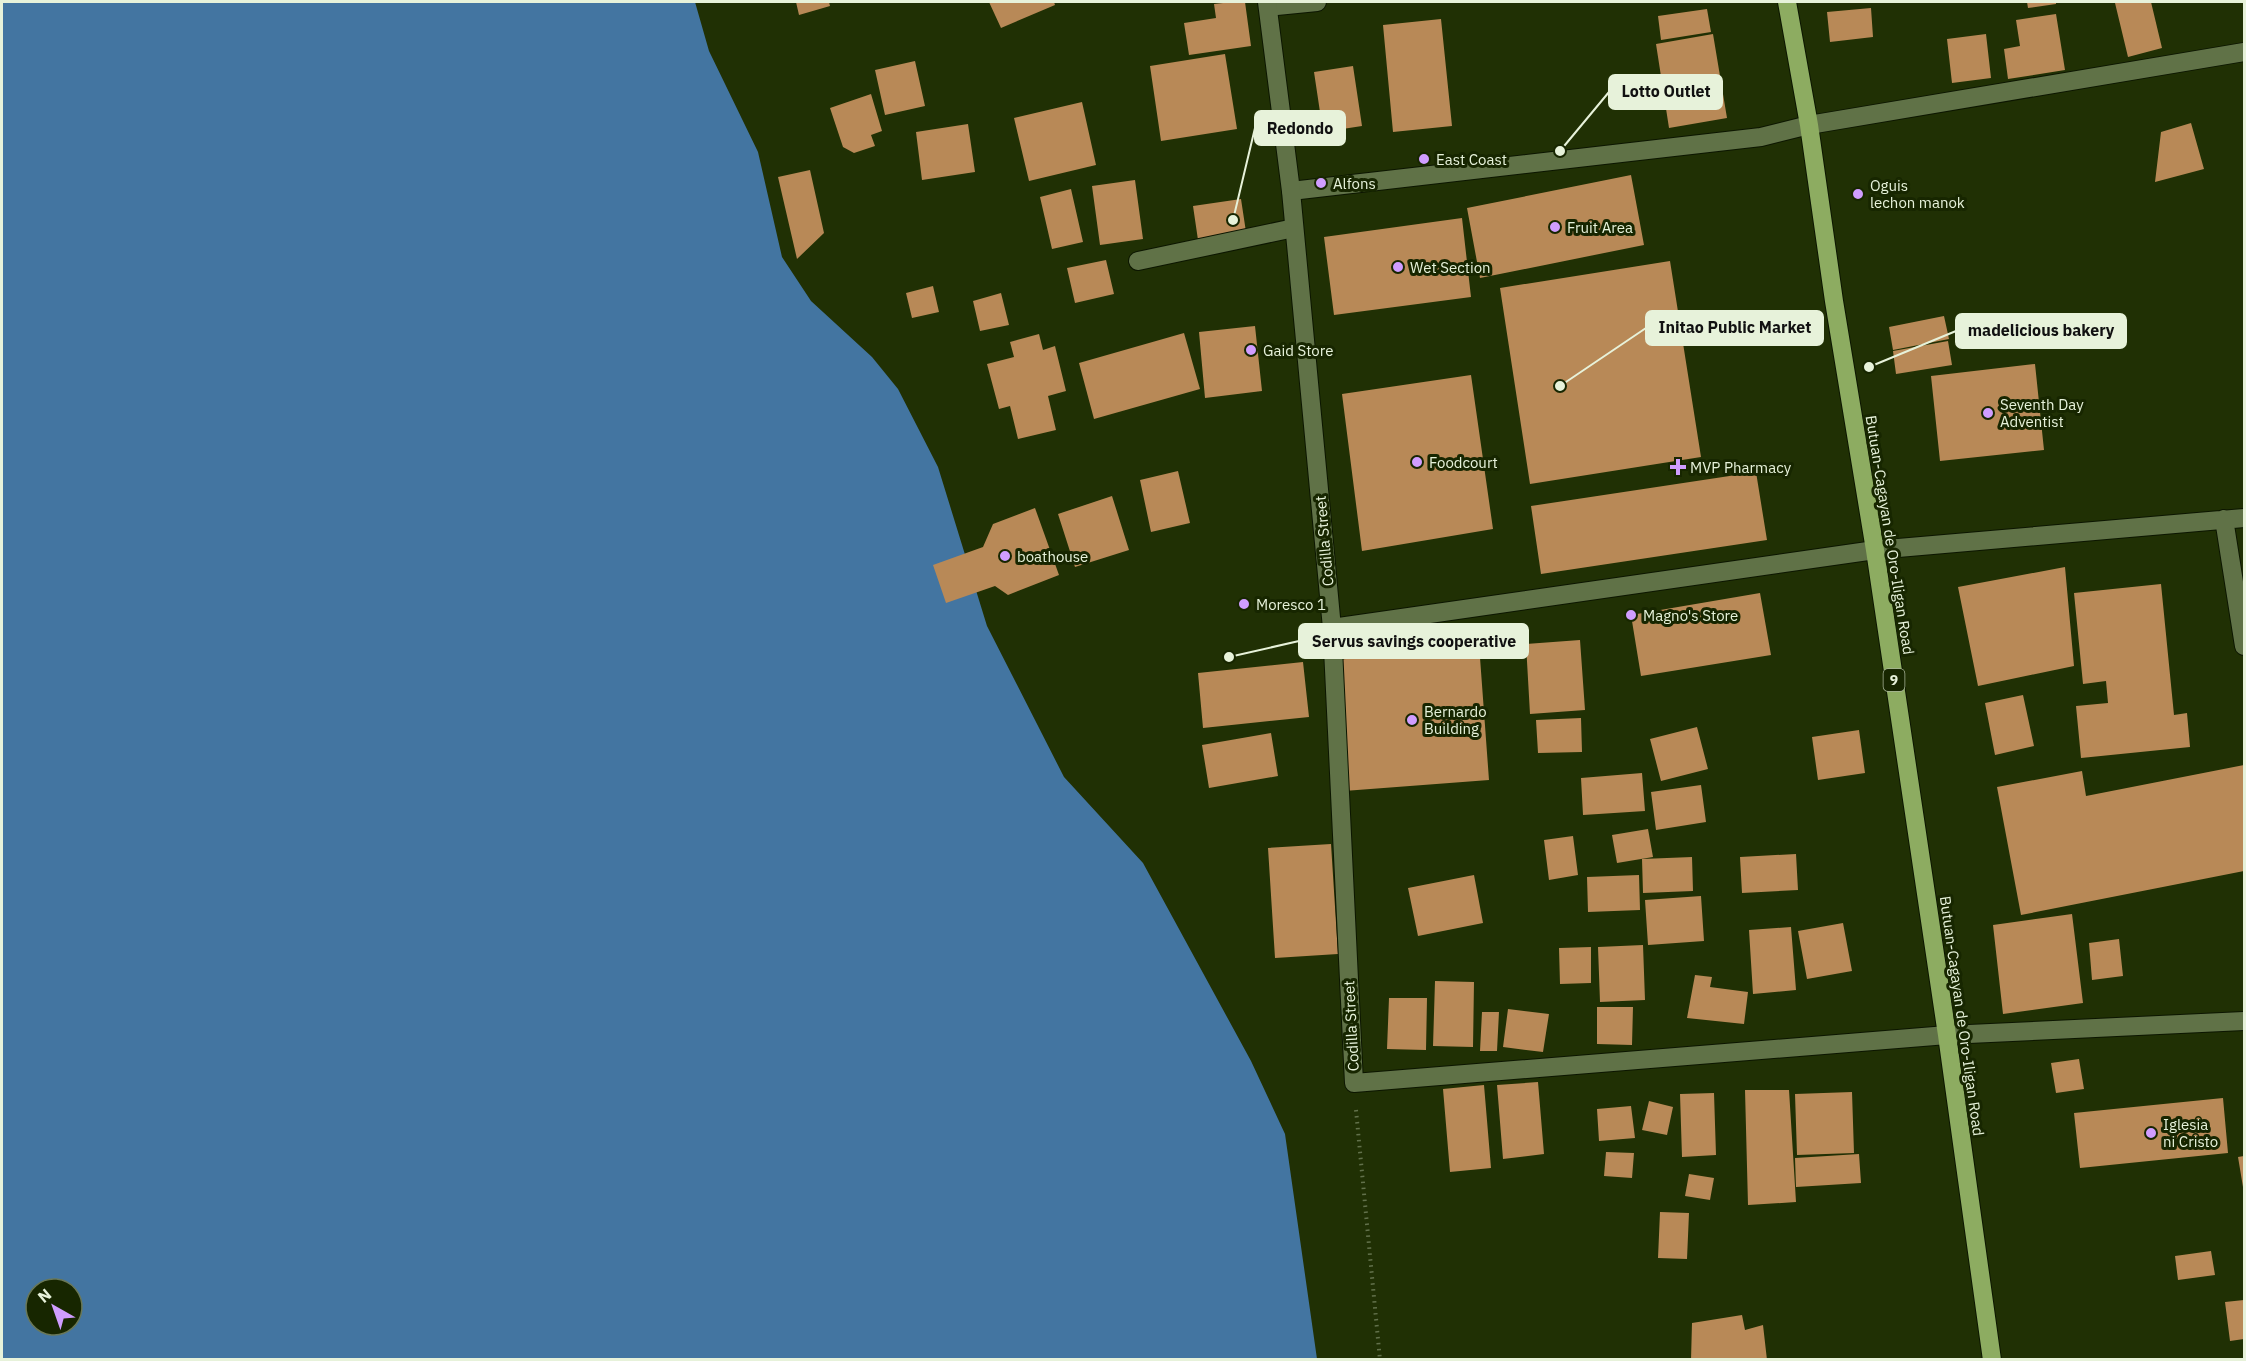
<svg xmlns="http://www.w3.org/2000/svg" width="2246" height="1361" font-family="'IBM Plex Sans',sans-serif">
  <style>
    .water { fill: #4375a1; fill-rule: evenodd }
    .building { fill: #b88957 }
    .lines { fill: none; stroke-linecap: round; stroke-linejoin: round }
    .street-casing { stroke: #0c1600; stroke-width: 20 }
    .secondary-casing { stroke: #0c1600; stroke-width: 20 }
    .highway-casing { stroke: #0c1600; stroke-width: 20 }
    .path { stroke: #62714b; stroke-width: 4; stroke-dasharray: 1.5 4.5; stroke-linecap: butt }
    .street { stroke: #607247; stroke-width: 18 }
    .secondary { stroke: #607247; stroke-width: 18 }
    .highway { stroke: #8dac61; stroke-width: 18 }
    .poi-dot { fill: #d09dff; stroke: #172600; stroke-width: 2 }
    .labels { text-anchor: middle; dominant-baseline: central; stroke-width: 6; stroke-linejoin: round; paint-order: stroke }
    .shield { fill: #172600; stroke: #a9b599; stroke-width: 1.5 }
    .shield-label { font-size: 14px; font-weight: bold; fill: #e7f2da }
    .poi-label { font-size: 15px; fill: #e7f2da; stroke: #172600; text-anchor: start }
    .street-label { font-size: 15px; fill: #e7f2da; stroke: #172600 }
    .leader { fill: none; stroke: #e7f2da; stroke-width: 2 }
    .callout-dot { fill: #e7f2da; stroke: #172600; stroke-width: 2 }
    .callout { fill: #e7f2da; stroke: #e7f2da; stroke-width: 2 }
    .callout-label { font-size: 16px; text-anchor: middle; font-weight: bold; fill: #111 }
  </style>
  <rect width="100%" height="100%" fill="#203004"/>
  <path class="water" d="M2,2h693l14,49 49,101 24,105 29,44 61,56 26,32 40,78 49,159 77,151 79,86 108,198 34,73 32,225 -1315,1zM36,1289h36v36h-36z"/>
  <path class="building" d="M796,2h33l1,4 -31,9z
    M989,2h65l1,3 -54,23z
    M1232,2h13l6,44 -62,9 -5,-32 32,-5 -2,-14z
    M2027,2h29v2l-28,4z
    M2123,2h28l11,46 -34,9 -13,-54z
    M1871,8l2,29 -43,5 -3,-30z
    M1707,9l4,23 -50,8 -3,-24z
    M2056,14l9,56 -57,9 -4,-30 16,-3 -4,-26z
    M1441,19l11,107 -59,6 -10,-107z
    M1713,34l14,84 -58,10 -13,-84z
    M1986,34l5,44 -39,5 -5,-44z
    M1225,54l12,75 -76,12 -11,-75z
    M915,61l10,45 -40,9 -10,-45z
    M1353,66l9,60 -39,6 -9,-60z
    M871,94l11,37 -11,4 4,11 -21,7 -11,-6 -13,-39z
    M1082,102l14,63 -67,16 -15,-63z
    M2191,123l13,46 -49,13 6,-50z
    M968,124l7,48 -53,8 -6,-48z
    M810,170l14,63 -27,26 -19,-82z
    M1631,175l13,70 -164,33 -13,-70z
    M1135,180l8,59 -43,6 -8,-59z
    M1071,189l12,53 -31,7 -12,-52z
    M1241,199l5,33 -48,8 -5,-34z
    M1462,218l9,79 -137,18 -10,-78z
    M1106,260l8,34 -39,9 -8,-35z
    M1670,261l31,196 -171,27 -30,-196z
    M933,286l6,26 -27,6 -6,-25z
    M1001,293l8,32 -29,6 -7,-30z
    M1944,316l5,23 -56,11 -4,-23z
    M1255,326l7,65 -57,7 -6,-66z
    M1184,333l16,56 -106,30 -15,-56z
    M1039,334l4,16 12,-4 11,45 -18,5 8,34 -38,9 -8,-33 -11,3 -12,-45 27,-7 -4,-15z
    M1948,341l4,24 -56,9 -3,-23z
    M2035,364l9,86 -104,11 -9,-85z
    M1471,375l22,154 -131,22 -20,-157z
    M1178,471l12,52 -39,9 -11,-52z
    M1756,472l11,68 -226,34 -10,-68z
    M1112,496l17,54 -54,17 -17,-53z
    M1035,508l24,67 -51,20 -13,-9 -49,17 -13,-38 50,-18 10,-23z
    M2065,567l9,99 -96,20 -20,-99z
    M2161,584l13,131 13,-2 3,34 -109,11 -5,-52 32,-3 -2,-22 -23,3 -9,-91z
    M1760,593l11,62 -130,21 -10,-61z
    M1580,640l5,70 -55,4 -4,-70z
    M1479,644l10,136 -145,11 -7,-131z
    M1303,662l6,55 -106,11 -5,-55z
    M2023,695l11,51 -39,9 -10,-52z
    M1581,718l1,34 -44,1 -2,-33z
    M1697,727l11,42 -47,12 -11,-42z
    M1859,730l6,43 -47,7 -6,-43z
    M1271,733l7,43 -69,12 -7,-43z
    M2244,765v106l-223,44 -24,-128 85,-16 4,25z
    M1642,773l3,38 -62,4 -2,-37z
    M1701,785l5,37 -50,8 -5,-38z
    M1648,829l5,28 -36,6 -5,-28z
    M1573,836l5,39 -29,5 -5,-40z
    M1331,844l7,110 -63,4 -7,-110z
    M1796,854l2,36 -56,3 -2,-36z
    M1692,857l1,34 -50,2 -1,-34z
    M1474,875l9,48 -65,13 -10,-48z
    M1639,875l1,35 -52,2 -1,-35z
    M1701,896l3,45 -56,4 -3,-45z
    M2072,914l11,89 -80,11 -10,-89z
    M1843,923l9,48 -45,8 -9,-48z
    M1791,927l5,63 -43,4 -4,-64z
    M2119,939l4,37 -31,4 -3,-37z
    M1643,945l2,55 -45,2 -2,-55z
    M1591,947v36l-31,1 -1,-36z
    M1695,975l17,2 -2,10 38,5 -4,32 -57,-6z
    M1435,981l39,1 -1,65 -40,-1z
    M1389,998h38l-1,52 -39,-1z
    M1597,1007h36l-1,38 -35,-1z
    M1508,1009l41,5 -6,38 -40,-5z
    M1482,1012h17l-2,39h-17z
    M2079,1059l5,30 -28,4 -5,-30z
    M1538,1082l6,72 -41,5 -6,-74z
    M1484,1085l7,83 -41,4 -7,-83z
    M1745,1090h44l7,112 -48,3z
    M1852,1092l2,61 -57,2 -2,-61z
    M1714,1093l2,62 -34,2 -2,-63z
    M2223,1098l5,55 -148,15 -6,-55z
    M1649,1101l24,6 -6,28 -25,-5z
    M1631,1106l4,32 -36,3 -2,-32z
    M1606,1152l28,1 -2,25 -28,-2z
    M1859,1154l2,29 -65,4 -1,-29z
    M2244,1156v31h-1l-5,-30z
    M1689,1174l25,4 -4,22 -25,-4z
    M1660,1212l29,1 -2,46 -29,-1z
    M2211,1251l4,24 -37,5 -3,-24z
    M2244,1300v39l-14,2 -5,-39z
    M1742,1315l3,15 18,-5 4,35h-76l1,-37z"/>
  <g class="lines">
    <defs>
      <path id="street" d="M1268,7l49,-5
        M1291,191l470,-54 48,-12 435,-73
        M1138,261l156,-33
        M2224,519l20,127
        M1332,628l543,-78 369,-32
        M1947,1035l297,-14"/>
      <path id="secondary" d="M1267,2l24,189 41,437 22,455 593,-48"/>
      <path id="highway" d="M1787,2l22,123 25,176 41,249 72,485 45,325"/>
    </defs>
    <use href="#street" class="street-casing"/>
    <use href="#secondary" class="secondary-casing"/>
    <use href="#highway" class="highway-casing"/>
    <path class="path" d="M1356,1110l24,250"/>
    <use href="#street" class="street"/>
    <use href="#secondary" class="secondary"/>
    <use href="#highway" class="highway"/>
  </g>
  <g class="poi-dot">
    <circle cx="1424" cy="159" r="6"/>
    <circle cx="1321" cy="183" r="6"/>
    <circle cx="1858" cy="194" r="6"/>
    <circle cx="1555" cy="227" r="6"/>
    <circle cx="1398" cy="267" r="6"/>
    <circle cx="1251" cy="350" r="6"/>
    <circle cx="1988" cy="413" r="6"/>
    <circle cx="1417" cy="462" r="6"/>
    <path d="M1675 458h6v6h6v6h-6v6h-6v-6h-6v-6h6z"/>
    <circle cx="1005" cy="556" r="6"/>
    <circle cx="1244" cy="604" r="6"/>
    <circle cx="1631" cy="615" r="6"/>
    <circle cx="1412" cy="720" r="6"/>
    <circle cx="2151" cy="1133" r="6"/>
  </g>
  <g class="labels">
    <rect class="shield" x="1883.5" y="669" width="21" height="22" rx="4.5"/>
    <g class="shield-label">
      <text x="1894" y="680">9</text>
    </g>
    <g class="poi-label">
      <text x="1436" y="159">East Coast</text>
      <text x="1333" y="183">Alfons</text>
      <text x="1870" y="185">Oguis<tspan x="1870" dy="17">lechon manok</tspan></text>
      <text x="1567" y="227">Fruit Area</text>
      <text x="1410" y="267">Wet Section</text>
      <text x="1263" y="350">Gaid Store</text>
      <text x="2000" y="404">Seventh Day<tspan x="2000" dy="17">Adventist</tspan></text>
      <text x="1429" y="462">Foodcourt</text>
      <text x="1690" y="467">MVP Pharmacy</text>
      <text x="1017" y="556">boathouse</text>
      <text x="1256" y="604">Moresco 1</text>
      <text x="1643" y="615">Magno's Store</text>
      <text x="1424" y="711">Bernardo<tspan x="1424" dy="17">Building</tspan></text>
      <text x="2163" y="1124">Iglesia<tspan x="2163" dy="17">ni Cristo</tspan></text>
    </g>
    <g class="street-label">
      <text transform="translate(1890 535) rotate(81)">Butuan-Cagayan de Oro-Iligan Road</text>
      <text transform="translate(1324 541) rotate(-95)">Codilla Street</text>
      <text transform="translate(1962 1016) rotate(82)">Butuan-Cagayan de Oro-Iligan Road</text>
      <text transform="translate(1351 1026) rotate(-93)">Codilla Street</text>
    </g>
  </g>
  <path class="leader" d="M1560 151L1609 92M1233 220L1255 128M1560 386L1646 328M1869 367L1956 331M1229 657L1299 641"/>
  <g class="callout-dot">
    <circle cx="1560" cy="151" r="6"/>
    <circle cx="1233" cy="220" r="6"/>
    <circle cx="1560" cy="386" r="6"/>
    <circle cx="1869" cy="367" r="6"/>
    <circle cx="1229" cy="657" r="6"/>
  </g>
  <g class="callout">
    <rect x="1609" y="75" width="113" height="34" rx="6"/>
    <rect x="1255" y="111" width="90" height="34" rx="6"/>
    <rect x="1646" y="311" width="177" height="34" rx="6"/>
    <rect x="1956" y="314" width="170" height="34" rx="6"/>
    <rect x="1299" y="624" width="229" height="34" rx="6"/>
  </g>
  <g class="callout-label">
    <text x="1666" y="97">Lotto Outlet</text>
    <text x="1300" y="134">Redondo</text>
    <text x="1735" y="333">Initao Public Market</text>
    <text x="2041" y="336">madelicious bakery</text>
    <text x="1414" y="647">Servus savings cooperative</text>
  </g>
  <rect width="2246" height="1361" fill="none" stroke="#e7f2da" stroke-width="6"/>
  <g transform="translate(54 1307) rotate(320)"><circle r="28" fill="#172600" stroke="#6a7857" stroke-width="1.5"/>
  <path d="M0-4.5L10 22L0 15L-10 22Z" fill="#d09dff"/>
  <text y="-9" font-size="16" font-weight="bold" text-anchor="middle" fill="#e7f2da">N</text>
  </g>
</svg>
